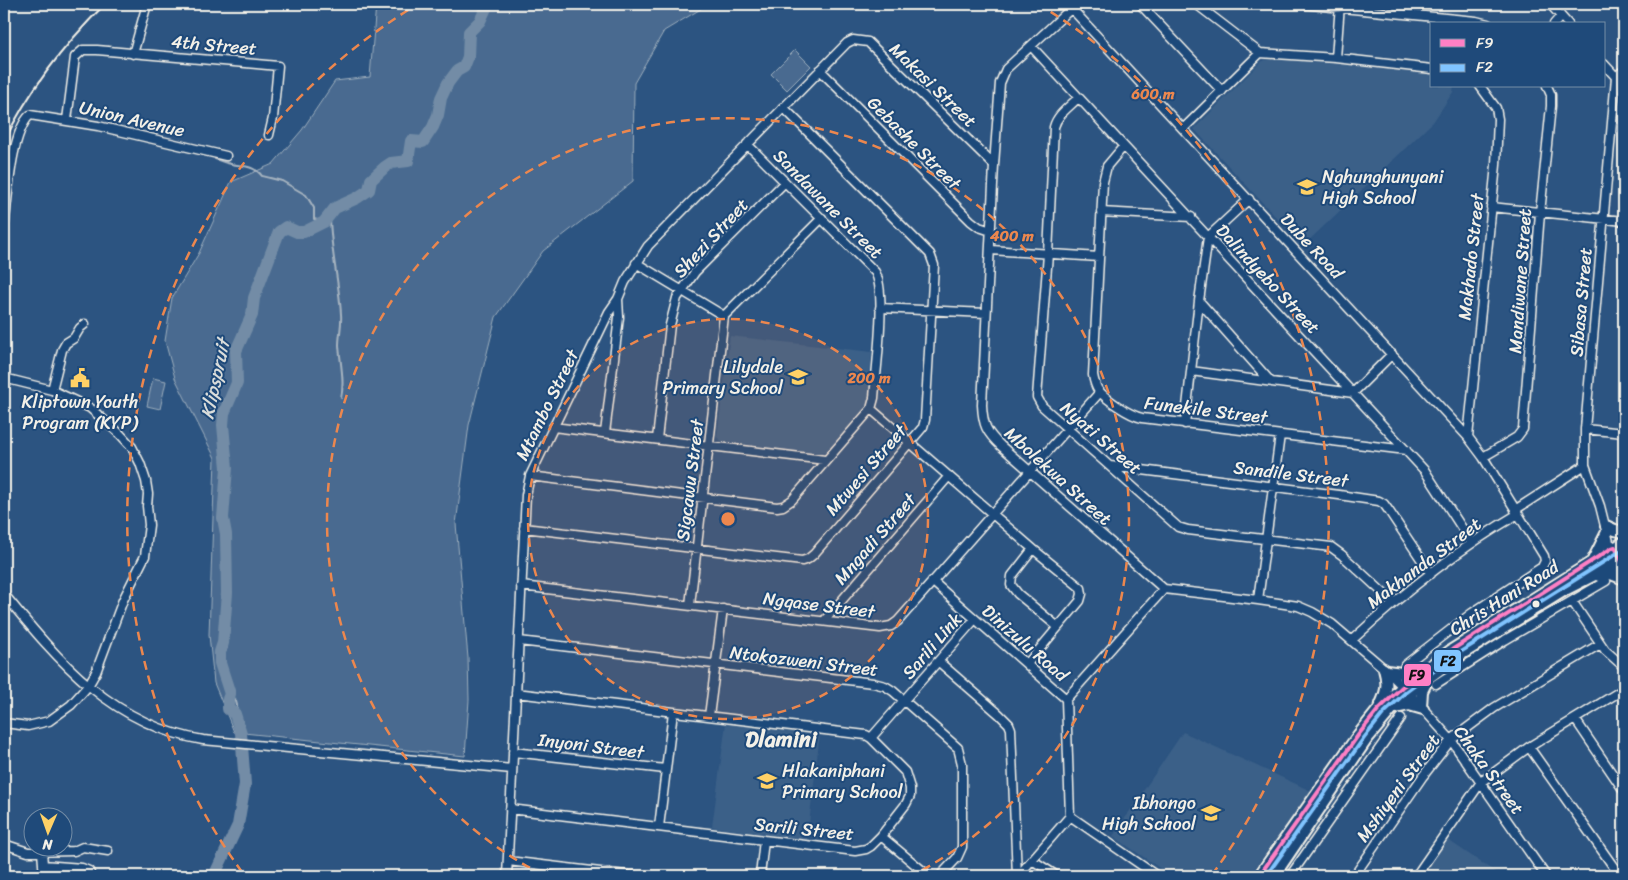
<svg xmlns="http://www.w3.org/2000/svg" width="1628" height="880" font-family="Sriracha,sans-serif">
  <style>
    .built { fill: #3b6088 }
    .green { fill: #496b90; stroke: #9eaebc }
    .lines { fill: none; stroke-linecap: round; stroke-linejoin: round }
    .stream { stroke: #a7b4c0; stroke-width: 2 }
    .river { stroke: #738ca6; stroke-width: 12 }
    .minor-casing { stroke: #f4f1e8; stroke-width: 11 }
    .major-casing { stroke: #f4f1e8; stroke-width: 14 }
    .minor { stroke: #1f4a7a; stroke-width: 8 }
    .major { stroke: #1f4a7a; stroke-width: 10 }
    .rail { stroke: #f4f1e8; stroke-width: 2 }
    .bus-1-casing { stroke: #1f4a7a; stroke-width: 8 }
    .bus-2-casing { stroke: #1f4a7a; stroke-width: 8 }
    .bus-1 { stroke: #ff80c5; stroke-width: 4 }
    .bus-2 { stroke: #80c4ff; stroke-width: 4 }
    .ring { fill: none; stroke: #ec874e; stroke-width: 2.5; stroke-dasharray: 9 6 }
    .bus-dot { fill: #f4f1e8; stroke: #1f4a7a; stroke-width: 2 }
    .labels { text-anchor: middle; dominant-baseline: central; stroke-width: 4; stroke-linejoin: round; paint-order: stroke }
    .street-label { font-size: 18px; fill: #f4f1e8; stroke: #1f4a7a }
    .poi-label { font-size: 18px; fill: #f4f1e8; stroke: #1f4a7a; text-anchor: start }
    .water-label { font-size: 19px; font-style: italic; fill: #dadddb; stroke: #1f4a7a }
    .district-label { font-size: 22px; font-weight: bold; fill: #f4f1e8; stroke: #1f4a7a }
    .centre { fill: #ec874e; stroke: #1f4a7a; stroke-width: 2.5 }
    .ring-label { font-size: 15px; text-anchor: middle; font-weight: bold; fill: #ec874e; stroke: #1f4a7a; stroke-width: 4; stroke-linejoin: round; paint-order: stroke }
    .line-badge { stroke: #1f4a7a; stroke-width: 2 }
    .pale-badge-label { font-size: 14px; text-anchor: middle; font-weight: bold; fill: #111 }
  </style>
  <rect width="100%" height="100%" fill="#2c5481"/>
  <filter id="ink" filterUnits="userSpaceOnUse"><feTurbulence type="fractalNoise" baseFrequency=".02" numOctaves="2"/><feDisplacementMap in="SourceGraphic" scale="10" xChannelSelector="R" yChannelSelector="G"/><feConvolveMatrix kernelMatrix="1 2 1 2 8 2 1 2 1" color-interpolation-filters="sRGB"/></filter>
  <g filter="url(#ink)">
    <path class="built" d="M1269,58l163,15v13h22l-1,6 -20,30 -130,124 -109,-117 67,-67z
      M730,336l142,16 -3,50 -43,51 -8,1 -97,-13 -4,-4z
      M726,723l94,11 -13,106 -95,-13z
      M1183,732l128,59 -62,85h-78l-58,-40z
      M1448,840l53,36h-79z"/>
    <path class="green" d="M376,4h333l-45,27 -30,52 -1,98 -90,70 -47,66 -27,108 -13,99 12,134 1,42 -4,56 -231,-24 -20,-49 -5,-48 6,-177 -40,-80 -10,-37 7,-43 27,-45 32,-71 42,-18 29,-34 33,-49 35,-4z
      M795,50l16,16 -24,24 -16,-16z
      M153,378l13,3 -6,28 -13,-3z"/>
    <g class="lines">
      <path class="stream" d="M215,159c4,1 8,3 12,4 13,4 26,1 35,13l20,5 24,14 8,13v11l10,3
        M330,215c0,33 9,66 11,99 1,11 -2,21 -2,31 1,17 6,36 2,53
        M221,664l6,-17 -3,-9
        M228,690c8,8 11,15 8,25"/>
      <path class="river" d="M214,876l24,-51 7,-41 -4,-51 -6,-19 -7,-5v-10l2,-5 -10,-31v-11l3,-9 4,-50 -1,-59 -3,-16 4,-50 -4,-43 1,-12 13,-30 -1,-32 16,-36 2,-17 25,-66 7,-5 11,5h7l20,-10 11,-14 22,-10 12,-8 2,-10 14,-13 6,-4 17,-2 3,-20 12,1 10,-15 5,-12 3,-17 7,-15 9,-12 7,-4 4,-10 1,-25 11,-11 8,-17"/>
      <defs>
        <path id="minor" d="M1076,4l-70,65 -6,14 -6,82 -12,240c1,20 4,27 19,41l163,143 94,11 40,6 14,6 20,12 55,47 23,23 41,46 95,136
          M1140,4l82,87
          M1196,4l64,49 76,5 96,11
          M1301,4l175,17 12,3
          M1550,4l18,20
          M1071,8l397,429 15,20 61,99 1,5 -3,6 -70,46 -67,52
          M1554,24l7,-8
          M1031,46l394,425 46,71
          M133,54l14,-50
          M1336,58l4,-54
          M1604,64l12,13 -31,352v36l15,41 9,36 -1,9 16,27
          M820,70l151,151 8,6 12,4
          M1616,77l8,-7
          M1078,98c-9,9 -21,17 -24,29l-6,127 -11,143 5,9 136,121 10,3 143,17 11,8 51,47
          M67,120l8,-63 8,-7h14l181,16 -5,52 -4,17
          M1183,129l77,-76
          M1123,147l-16,19 -4,16 -10,193c1,6 2,10 5,15 9,10 31,25 44,28l264,32
          M1491,207l133,14
          M1101,212l90,5
          M4,229c4,-29 6,-95 26,-114l68,11 128,30
          M991,250l108,7
          M636,263l88,53
          M1199,301l71,80
          M880,308l106,5
          M1191,371l162,22 39,-39
          M4,378l48,12 38,18 30,26 12,13 8,16 6,18 2,13 -1,12 2,19 -4,31 -22,44 -27,72 -8,14 -17,19 -22,16 -21,5 -24,-3
          M52,390l10,-40 4,-7 8,-5 6,-10 5,-4
          M871,409l162,140 48,39 1,6 -2,7 -53,63
          M1185,424l14,-123 9,-64 41,-38
          M553,427l272,33
          M1585,429l39,4
          M605,433l14,-116 -1,-18
          M1468,437l28,-272 2,-46 -2,-11 -16,-22
          M657,439l13,-114 7,-27 18,-26 89,-89
          M1483,457l34,-20 6,-8 17,-216 11,-107v-11l-4,-9
          M1110,466l229,29 40,6 5,3 5,7 42,63
          M530,476l247,31 6,-1 9,-6 79,-91 3,-11c2,-28 13,-106 1,-126l-128,-128
          M1515,510l70,-45
          M524,528l278,33 6,-2 6,-5 109,-127 2,-7 9,-155 -4,-11 -147,-147
          M1612,545l12,21
          M1033,549l-21,27 -1,9 7,9 40,33
          M932,581l134,118 4,117 87,60
          M521,586l359,42 11,-2 7,-5 202,-229
          M4,594c55,68 109,131 199,146l309,29
          M1258,600l22,-165
          M1572,601l33,49 19,17
          M690,605l34,-289 98,-98
          M824,621l125,-145
          M1352,640c51,-47 106,-91 166,-126
          M519,641l354,42 12,3 8,5 65,57 4,16v83l-5,11 -17,18
          M938,661l61,53 10,10 2,5 6,147
          M1436,684l69,-44 101,-59
          M1066,699l98,-110
          M709,716l14,-107
          M1575,719l49,72
          M871,738l104,-119
          M1529,747l91,129
          M513,752l152,17
          M510,809l345,42 11,-2 5,-3 10,-10 25,-32 4,-8v-8l-5,-16 -34,-34 -5,-3 -350,-42
          M659,827l14,-115
          M881,836l48,40
          M4,844l24,8 46,-1 9,-4 25,4
          M42,852l2,24
          M1032,860l25,16
          M508,861l126,15
          M43,865l39,3 7,3 2,5
          M507,876l19,-381 4,-19 79,-164 9,-13 7,-17 23,-36 199,-203 6,-3 15,2 126,123
          M760,876l4,-36
          M1018,876l52,-60
          M1290,876l111,-158
          M1354,876l69,-100 28,-36 43,-32 106,-64
          M1416,876l65,-94 48,-35 95,-58"/>
        <path id="major" d="M1606,526l9,4 9,2
          M1593,560l14,-28
          M1599,576l12,-2 13,5
          M1387,671l15,2 21,-3
          M1381,704c6,-13 7,-21 3,-35
          M1421,707l1,-16 5,-10
          M1395,708l14,-3 14,4
          M1259,876l100,-142 19,-24 24,-23 48,-36 174,-109
          M1274,876l93,-137 26,-31 38,-32 23,-17 111,-69 59,-30"/>
      </defs>
      <use href="#minor" class="minor-casing"/>
      <use href="#major" class="major-casing"/>
      <use href="#minor" class="minor"/>
      <use href="#major" class="major"/>
      <path class="rail" d="M4,142c25,-52 60,-97 101,-138"/>
      <defs>
        <path id="bus-1" d="M1259,876l100,-142 19,-24 24,-23 48,-36 162,-103 3,-1 9,19"/>
        <path id="bus-2" d="M1266,876l98,-138 19,-24 23,-22 48,-36 170,-107"/>
      </defs>
      <use href="#bus-1" class="bus-1-casing"/>
      <use href="#bus-2" class="bus-2-casing"/>
      <use href="#bus-1" class="bus-1"/>
      <use href="#bus-2" class="bus-2"/>
    </g>
  </g>
  <circle cx="728" cy="519" r="200" fill="#ec874e" fill-opacity=".12"/>
  <g class="ring">
    <circle cx="728" cy="519" r="200"/>
    <path d="M543 875A401 401 0 1 1 913 875"/>
    <path d="M242 872A601 601 0 0 1 418 4M1038 4A601 601 0 0 1 1214 872"/>
  </g>
  <defs>
    <symbol id="school-bare" viewBox="-9 -9 18 18"><path d="M0-5L7-2L0 1L-7-2ZM-4 1L0 2.5L4 1V4Q0 6-4 4Z" fill="#ffd166" stroke="#1f4a7a" stroke-width="2.5" paint-order="stroke"/></symbol>
    <symbol id="civic-bare" viewBox="-9 -9 18 18"><path d="M-.6-6.5H3V-4.5H.6V-3L4-1V1h2V6H-6V1h2V-1L-.6-3ZM-1.2 2.5V6h2.4V2.5Z" fill="#ffd166" stroke="#1f4a7a" stroke-width="2.5" paint-order="stroke"/></symbol>
  </defs>
  <g fill-rule="evenodd">
    <use href="#school-bare" x="1293" y="173" width="28" height="28"/>
    <use href="#school-bare" x="784" y="363" width="28" height="28"/>
    <use href="#civic-bare" x="66" y="364" width="28" height="28"/>
    <use href="#school-bare" x="753" y="767" width="28" height="28"/>
    <use href="#school-bare" x="1197" y="799" width="28" height="28"/>
  </g>
  <circle class="bus-dot" cx="1536" cy="604" r="4.5"/>
  <g class="labels">
    <g class="street-label">
      <text transform="translate(214 45) rotate(5)">4th Street</text>
      <text transform="translate(933 85) rotate(44)">Makasi Street</text>
      <text transform="translate(132 119) rotate(13)">Union Avenue</text>
      <text transform="translate(914 143) rotate(45)">Gebashe Street</text>
      <text transform="translate(828 204) rotate(45)">Sandawane Street</text>
      <text transform="translate(711 238) rotate(-47)">Shezi Street</text>
      <text transform="translate(1312 246) rotate(47)">Dube Road</text>
      <text transform="translate(1471 257) rotate(-84)">Makhado Street</text>
      <text transform="translate(1268 279) rotate(47)">Dalindyebo Street</text>
      <text transform="translate(1520 281) rotate(-86)">Mandiwane Street</text>
      <text transform="translate(1581 302) rotate(-85)">Sibasa Street</text>
      <text transform="translate(547 405) rotate(-64)">Mtambo Street</text>
      <text transform="translate(1206 410) rotate(7)">Funekile Street</text>
      <text transform="translate(1101 438) rotate(41)">Nyati Street</text>
      <text transform="translate(866 470) rotate(-49)">Mtwesi Street</text>
      <text transform="translate(1291 474) rotate(7)">Sandile Street</text>
      <text transform="translate(1058 476) rotate(42)">Mbolekwa Street</text>
      <text transform="translate(690 480) rotate(-83)">Sigcawu Street</text>
      <text transform="translate(875 539) rotate(-49)">Mngadi Street</text>
      <text transform="translate(1424 563) rotate(-37)">Makhanda Street</text>
      <text transform="translate(1504 598) rotate(-32)">Chris Hani Road</text>
      <text transform="translate(819 605) rotate(7)">Ngqase Street</text>
      <text transform="translate(1025 643) rotate(41)">Dinizulu Road</text>
      <text transform="translate(932 646) rotate(-49)">Sarili Link</text>
      <text transform="translate(804 661) rotate(7)">Ntokozweni Street</text>
      <text transform="translate(591 746) rotate(7)">Inyoni Street</text>
      <text transform="translate(1489 770) rotate(54)">Chaka Street</text>
      <text transform="translate(1398 788) rotate(-54)">Mshiyeni Street</text>
      <text transform="translate(804 829) rotate(6)">Sarili Street</text>
    </g>
    <g class="poi-label">
      <text x="1322" y="177">Nghunghunyani<tspan x="1322" dy="21">High School</tspan></text>
      <text x="783" y="367" text-anchor="end">Lilydale<tspan x="783" dy="21">Primary School</tspan></text>
      <text x="80" y="402" text-anchor="middle">Kliptown Youth<tspan x="80" dy="21">Program (KYP)</tspan></text>
      <text x="782" y="771">Hlakaniphani<tspan x="782" dy="21">Primary School</tspan></text>
      <text x="1196" y="803" text-anchor="end">Ibhongo<tspan x="1196" dy="21">High School</tspan></text>
    </g>
    <g class="water-label">
      <text transform="translate(215 379) rotate(-78)">Klipspruit</text>
    </g>
    <g class="district-label">
      <text x="781" y="739">Dlamini</text>
    </g>
  </g>
  <circle cx="728" cy="519" r="8" class="centre"/>
  <g class="ring-label">
    <text x="1153" y="99">600 m</text>
    <text x="1012" y="241">400 m</text>
    <text x="869" y="383">200 m</text>
  </g>
  <g class="line-badge">
    <rect x="1433" y="649" width="29" height="24" rx="5" fill="#80c4ff"/>
    <rect x="1403" y="663" width="29" height="24" rx="5" fill="#ff80c5"/>
  </g>
  <g class="pale-badge-label">
    <text x="1448" y="666">F2</text>
    <text x="1417" y="680">F9</text>
  </g>
  <rect width="1628" height="880" fill="none" stroke="#1f4a7a" stroke-width="20"/>
  <rect x="10" y="10" width="1608" height="860" fill="none" stroke="#f4f1e8" stroke-width="2" filter="url(#ink)"/>
  <rect x="1430" y="22" width="175" height="65" fill="#1f4a7a" stroke="#748da6"/>
  <rect x="1440" y="39" width="25" height="8" fill="#ff80c5" stroke="#748da6"/>
  <text x="1476" y="48" font-size="15" fill="#f4f1e8">F9</text>
  <rect x="1440" y="64" width="25" height="8" fill="#80c4ff" stroke="#748da6"/>
  <text x="1476" y="72" font-size="15" fill="#f4f1e8">F2</text>
  <g transform="translate(48 832) rotate(182)"><circle r="24" fill="#1f4a7a" stroke="#748da6"/>
  <path d="M0-4L9 19L0 12L-9 19Z" fill="#ffd166"/>
  <text y="-8" font-size="14" font-weight="bold" text-anchor="middle" fill="#f4f1e8">N</text>
  </g>
</svg>
